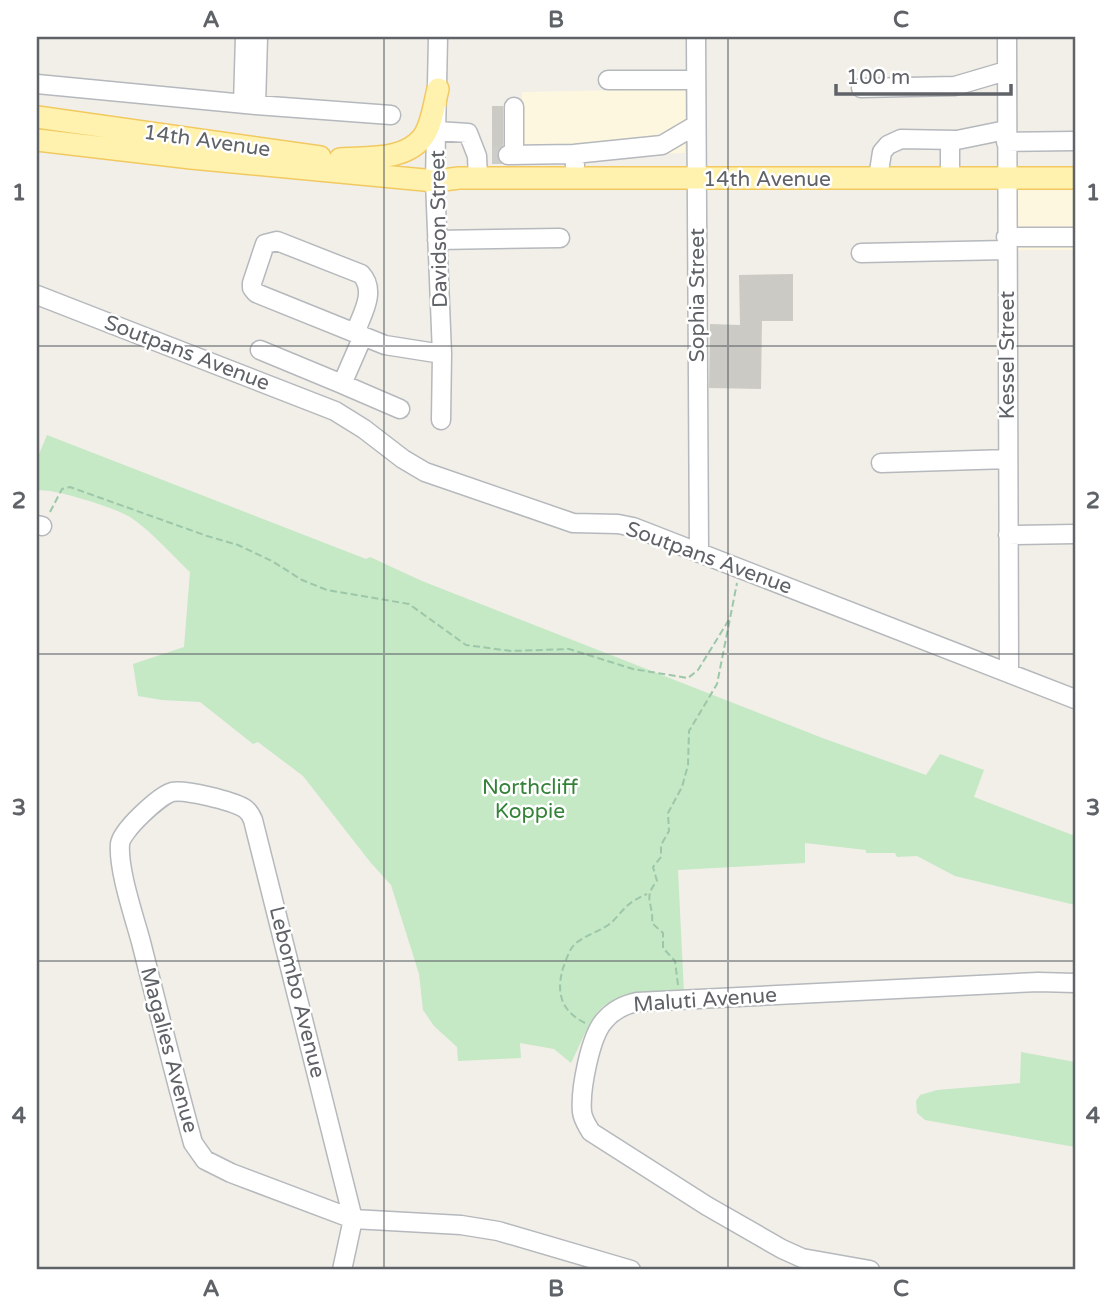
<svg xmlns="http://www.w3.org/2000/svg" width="1112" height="1307" font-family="'Varela Round',sans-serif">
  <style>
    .commercial { fill: #fef7e0 }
    .green { fill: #c5e8c5 }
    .building { fill: #cccac5 }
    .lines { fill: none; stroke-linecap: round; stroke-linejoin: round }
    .minor-tunnel { stroke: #ccccc8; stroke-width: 18; stroke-dasharray: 18 9; stroke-linecap: butt }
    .minor-casing { stroke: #b5b8bc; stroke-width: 21 }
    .major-casing { stroke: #f2c960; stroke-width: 24 }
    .path { stroke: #9cc7a9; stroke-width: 2; stroke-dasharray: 7 3.5; stroke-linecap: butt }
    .minor { stroke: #fff; stroke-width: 18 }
    .major { stroke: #fff2af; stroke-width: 21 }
    .grid { fill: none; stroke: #5f6368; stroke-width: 2; stroke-opacity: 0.55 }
    .labels { text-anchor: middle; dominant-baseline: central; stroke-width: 5; stroke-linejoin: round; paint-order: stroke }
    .street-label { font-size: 21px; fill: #5f6368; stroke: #fff }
    .park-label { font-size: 21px; fill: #348238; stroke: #fff }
    .neatline { fill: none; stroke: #5f6368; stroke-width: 2.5 }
    .grid-label { font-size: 23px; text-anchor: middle; font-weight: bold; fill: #5f6368 }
  </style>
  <rect width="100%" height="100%" fill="#f1efe8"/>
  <path class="commercial" d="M685,89v64l-163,4v-65z
    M1075,181v69h-66v-68z"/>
  <path class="green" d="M47,435l283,110 36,14 4,-2 52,24 403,158 101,36 14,-21 44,16 -10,27 101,39v69l-120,-29 -38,-20 -20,1 -2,-4h-29v-3l-61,-7v20l-127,7 6,124c-26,1 -70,-5 -88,20 -10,14 -17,33 -25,49l-17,-14 -34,-6 1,15 -63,3 -1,-14 -23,-21 -11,-16 -4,-36 -28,-89 -20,-22 -68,-87 -45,-34 -5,2 -53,-42 -38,-2 -24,-4 -5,-32 51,-17 6,-75c-17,-16 -41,-43 -60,-55 -12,-8 -82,-31 -93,-26v-32z
    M1021,1052l54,10v85l-150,-27 -8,-7 -1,-12 4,-6 17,-5 83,-7z"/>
  <path class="building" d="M492,106h11v39l-5,5 -1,8h-5z
    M793,274v47h-31l-1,68 -52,-1 1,-64 30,1 -1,-50z"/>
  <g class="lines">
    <path class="minor-tunnel" d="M492,155h16"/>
    <defs>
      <path id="minor" d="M438,37l-3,144 7,173 -1,66
        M696,37l3,516
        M1007,37l2,636
        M608,80h88
        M37,84l219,21 135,10
        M861,88l94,-2 51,-15
        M243,104l2,-67
        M256,105l2,-68
        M437,131l31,2 9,23 1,23
        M1006,142l69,-1
        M574,154l88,-9 34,-20
        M508,155l66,-1 1,12
        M514,155v-48
        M878,178l4,-26 6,-7 13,-6 56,1 49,-10
        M950,178v-38
        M1006,237h69
        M437,240l123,-2
        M861,253l145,-3
        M37,295l298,116 29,18 39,30 22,13 148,51 45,1 15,3 442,172
        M355,333c7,-19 22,-42 6,-59l-84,-33 -12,3 -13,39v5l4,5 129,52 57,9
        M260,350l82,34 21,-48
        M342,384l58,25
        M881,463l127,-4
        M37,525l5,1
        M1008,535l67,-1
        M342,1270l11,-51 -100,-399c-2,-5 -4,-9 -9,-12 -12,-7 -59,-19 -72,-16 -13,4 -51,39 -52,52 -2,26 14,72 21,98 17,67 34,135 52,201l12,17 26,13 122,46 108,6 37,6 133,39
        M870,1270l-68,-12 -20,-9 -75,-43 -116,-74c-4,-7 -8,-12 -9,-20 -2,-22 8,-75 22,-91 9,-11 19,-16 33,-19l401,-20 37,1"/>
      <path id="major" d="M37,117l283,40
        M37,140l154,18 244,23 24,-3h616
        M340,159c27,-2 65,2 83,-22 9,-12 11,-33 15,-48"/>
    </defs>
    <use href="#minor" class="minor-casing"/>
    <use href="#major" class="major-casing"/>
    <path class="path" d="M50,512l12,-23 8,-2 137,49 31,9 34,16 30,19 25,10 82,14 57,41 45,6 58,-2 64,20 55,9 10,-8 32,-52
      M678,985l-3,-24 -12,-13v-15l-11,-10c2,-20 -10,-24 5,-42l-4,-14 8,-10v-12l8,-14 -1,-18 14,-26 6,-22 1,-34 28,-47 20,-101
      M585,1023c-24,-12 -29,-30 -22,-55 3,-7 6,-19 12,-24 11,-10 28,-13 38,-23 14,-15 14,-18 34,-27"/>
    <use href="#minor" class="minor"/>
    <use href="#major" class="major"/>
  </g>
  <path class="grid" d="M384,37v1233M728,37v1233M37,346h1038M37,654h1038M37,961h1038"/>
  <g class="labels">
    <g class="street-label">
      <text transform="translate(207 141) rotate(8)">14th Avenue</text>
      <text x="767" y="179">14th Avenue</text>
      <text transform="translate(439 229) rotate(-91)">Davidson Street</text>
      <text transform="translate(697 295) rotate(-90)">Sophia Street</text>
      <text transform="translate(187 353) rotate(21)">Soutpans Avenue</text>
      <text transform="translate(1007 355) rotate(-90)">Kessel Street</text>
      <text transform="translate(709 558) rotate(20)">Soutpans Avenue</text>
      <text transform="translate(297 992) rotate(76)">Lebombo Avenue</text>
      <text transform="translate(705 1000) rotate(-4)">Maluti Avenue</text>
      <text transform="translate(169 1050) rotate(75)">Magalies Avenue</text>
    </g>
    <g class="park-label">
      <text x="530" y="787">Northcliff<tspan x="530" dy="24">Koppie</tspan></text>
    </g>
  </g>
  <rect width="1112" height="1307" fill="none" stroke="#ffffff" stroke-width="77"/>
  <path d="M836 84v10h175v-10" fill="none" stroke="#5f6368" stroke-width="3.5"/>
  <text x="846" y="84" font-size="21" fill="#5f6368" stroke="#ffffff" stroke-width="5" paint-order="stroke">100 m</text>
  <rect x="38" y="38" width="1036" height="1230" class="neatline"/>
  <g class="grid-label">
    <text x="211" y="27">A</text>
    <text x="556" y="27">B</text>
    <text x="901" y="27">C</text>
    <text x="19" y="200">1</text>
    <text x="1093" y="200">1</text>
    <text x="19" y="508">2</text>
    <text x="1093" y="508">2</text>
    <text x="19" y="815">3</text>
    <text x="1093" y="815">3</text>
    <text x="19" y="1123">4</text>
    <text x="1093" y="1123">4</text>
    <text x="211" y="1296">A</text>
    <text x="556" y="1296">B</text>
    <text x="901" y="1296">C</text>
  </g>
</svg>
